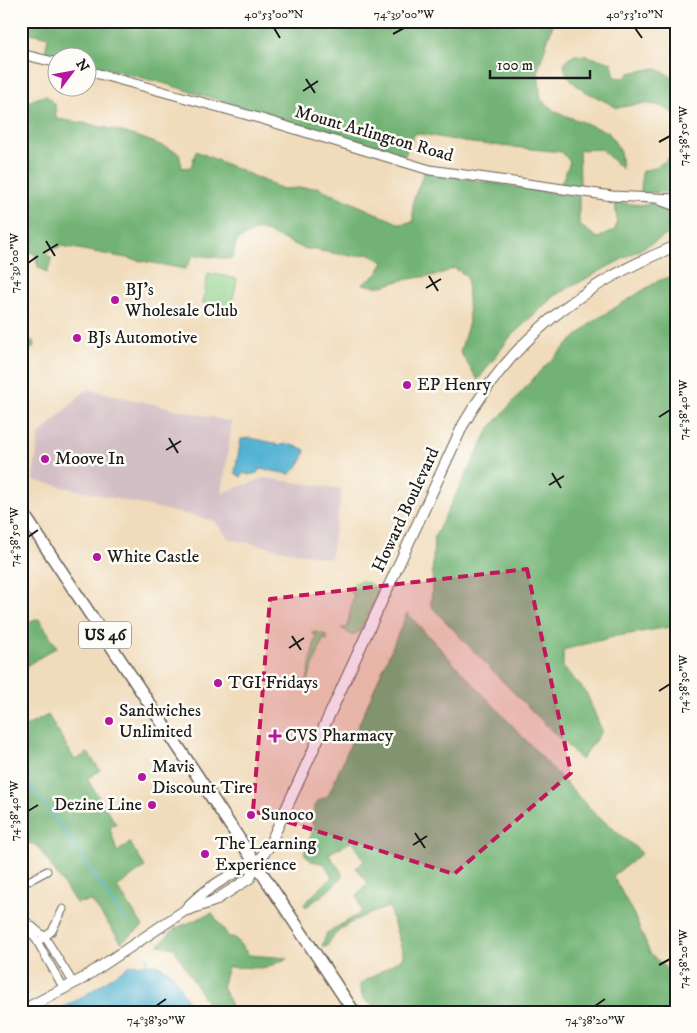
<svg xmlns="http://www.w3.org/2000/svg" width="697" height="1033" font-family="'IM FELL DW Pica',serif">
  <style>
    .industrial { fill: #d2bec5 }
    .green { fill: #8ed189; stroke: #557652 }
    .forest { fill: #72b375; stroke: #476848 }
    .water { fill: #53b2d2; stroke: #386777 }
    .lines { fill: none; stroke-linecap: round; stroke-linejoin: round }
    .stream { stroke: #53b2d2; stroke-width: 2 }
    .minor-casing { stroke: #665f53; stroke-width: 9 }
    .tertiary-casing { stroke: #665f53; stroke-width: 11 }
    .secondary-casing { stroke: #665f53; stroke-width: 12 }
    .primary-casing { stroke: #665f53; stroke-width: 14 }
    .minor { stroke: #fff; stroke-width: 7 }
    .tertiary { stroke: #fff; stroke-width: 9 }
    .secondary { stroke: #fff; stroke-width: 10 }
    .primary { stroke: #fff; stroke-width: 11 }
    .marked { fill: #c2185b; fill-opacity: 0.2; stroke: #c2185b; stroke-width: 4; stroke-dasharray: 10 6; stroke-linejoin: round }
    .ticks { fill: none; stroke: #1c1c1c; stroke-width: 2 }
    .poi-dot { fill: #b5179e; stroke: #fdfcf7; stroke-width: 2 }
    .labels { text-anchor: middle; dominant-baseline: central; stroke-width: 5; stroke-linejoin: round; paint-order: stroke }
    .shield { fill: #fdfcf7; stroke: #605f5e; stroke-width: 1 }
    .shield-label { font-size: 16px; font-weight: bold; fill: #1c1c1c }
    .street-label { font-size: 18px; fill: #1c1c1c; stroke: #fdfcf7 }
    .poi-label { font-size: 18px; fill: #1c1c1c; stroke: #fdfcf7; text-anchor: start }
    .neatline { fill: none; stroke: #1c1c1c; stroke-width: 2 }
    .ticks-label { font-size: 12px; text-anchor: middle; fill: #1c1c1c }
  </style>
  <rect width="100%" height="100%" fill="#fdfcf7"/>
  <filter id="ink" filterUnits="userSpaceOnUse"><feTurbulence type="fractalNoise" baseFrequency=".02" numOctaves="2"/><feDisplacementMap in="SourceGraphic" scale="10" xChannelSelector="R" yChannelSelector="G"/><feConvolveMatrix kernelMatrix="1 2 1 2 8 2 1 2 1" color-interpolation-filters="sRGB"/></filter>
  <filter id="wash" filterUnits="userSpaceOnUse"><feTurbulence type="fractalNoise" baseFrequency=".0096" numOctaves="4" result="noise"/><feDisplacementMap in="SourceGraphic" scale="20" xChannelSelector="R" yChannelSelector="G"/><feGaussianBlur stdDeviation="1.12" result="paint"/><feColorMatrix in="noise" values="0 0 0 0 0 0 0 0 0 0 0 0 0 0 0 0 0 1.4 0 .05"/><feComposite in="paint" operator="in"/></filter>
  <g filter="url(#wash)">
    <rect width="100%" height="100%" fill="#f0dbba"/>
    <path class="industrial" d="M87,389l145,33 -10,71 42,-15 78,11 -12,70 -101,-20 -14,-18 -182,-41 6,-45z"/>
    <path class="green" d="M208,273l29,6 -6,30 -28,-6z
      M362,581l11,4 4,9 -17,37 -8,4 -11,-7h6l7,-34 -5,-3c2,-6 6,-9 13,-10z
      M315,632l11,3 2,5 -5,-1 -16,43 4,2 -2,2 -8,-5h6l9,-46 -5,-2z"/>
    <path class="forest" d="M21,21h533l-16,48 3,31 15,12 52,20 12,18 2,19 -21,-20 -22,1 1,36h-20l10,-24 -8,-10 -90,-9 -57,-10 -11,24 -241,-74 -75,-19v-6l-28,-1 -15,-3 3,-17 -27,-6z
      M575,55l12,1 25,7 3,14 10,1 4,-5 27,-5 20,11v38c-16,-19 -38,-13 -59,-9 -19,-13 -49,-18 -53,-43l2,-5z
      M46,95l9,9 1,15c43,5 84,16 123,34l3,15 9,-1 5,-16 87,38 34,-2 83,37 13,-2v-21l11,-29 155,25v28l19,13 17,-8 2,-11 -2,-16 31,2 10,-4 20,10v19l-122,66 -43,40 -33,44 -18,-28 9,-30 -2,-46 -13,-8c-21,10 -24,7 -45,11 -22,3 -22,11 -46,5l14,-10 7,-12 -16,-8 -17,2 -48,-8 -44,-19 -22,11 -5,19 -38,-4 -9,14 -123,-23 -17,6 7,7 -5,14 -9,-6 -3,-13 -8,-3 -6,21v-170l4,1z
      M676,143v49l-35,1 1,-22c18,-4 28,-10 34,-28z
      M676,275v351l-59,10 -54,14v17l23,25 16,39 -21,29 -78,-78 -72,-76 3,-68 55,-109 52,-59 51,-48 66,-41z
      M21,336l13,6 -1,6 -5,3 -5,-7 -2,1z
      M407,613l188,201 47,39 -29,23 21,39 16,38 26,25v34h-291c-16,-10 -23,-7 -25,-28l44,-27 -15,-50c-21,7 -54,18 -62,40l-5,-1 5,-13 35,-21 -5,-16 11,-13 -12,-15 8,-7 -11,-20 -25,13 13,17 1,7 -18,16 -18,13 -2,-3 28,-27 -7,-13 -14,-3 -7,-8 10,-25 -3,-8 5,-18 12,-6z
      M39,619l18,28 -36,22v-44z
      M48,715l27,45 13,-7 12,17 -13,9 29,45 -6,4 7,24 13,-9 15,24 -28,20 26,39 -22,16 -29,-41 -16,2 -39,-58 -16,-3v-113z
      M212,913l17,24h5l15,18 39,3 -22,10 -38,-1 -6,20 12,25h-22l-38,-64 -15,-3 15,-16z"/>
    <path class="water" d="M250,438l24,5 4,3c9,-4 18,0 27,4 -2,11 -7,17 -15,24l-30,-5 -3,4 -8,2 -7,-2 -1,4 -6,-4 6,-34z
      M156,964l16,9 21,39h-139l27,-14 49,-33z"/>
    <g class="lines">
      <path class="stream" d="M21,774l36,46 69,102
        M147,965v-8"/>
    </g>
  </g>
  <g filter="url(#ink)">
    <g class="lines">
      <defs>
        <path id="minor" d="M21,885l26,-14
          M21,917l24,20 29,47
          M21,926l13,10 30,53
          M42,939l10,-8 11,-22"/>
        <path id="tertiary" d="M21,54l37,9
          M88,71l174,48 168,51 182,26 64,3
          M662,201l14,5"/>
        <path id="secondary" d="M184,911l30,-10 36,-23 6,-14 12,-16 195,-423c50,-87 120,-142 213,-179
          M21,1011l61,-32 102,-68c14,-17 50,-41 72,-47"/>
        <path id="primary" d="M21,510l333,502"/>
      </defs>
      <use href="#minor" class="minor-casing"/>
      <use href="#tertiary" class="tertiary-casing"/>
      <use href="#secondary" class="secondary-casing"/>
      <use href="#primary" class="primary-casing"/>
      <use href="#minor" class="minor"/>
      <use href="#tertiary" class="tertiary"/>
      <use href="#secondary" class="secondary"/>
      <use href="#primary" class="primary"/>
    </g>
  </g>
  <path class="marked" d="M527,569l44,204 -117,101 -201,-63 17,-212z"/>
  <path class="ticks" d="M274,28l6,10M635,28l7,10M393,34l11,-6M306,79l9,14M303,91l15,-10M659,142l11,-6M46,241l9,15M43,253l15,-9M28,263l10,-7M429,276l9,15M426,288l15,-9M659,417l11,-7M169,438l9,15M166,450l15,-9M552,473l9,15M549,485l15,-9M28,537l10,-7M292,636l9,14M289,648l15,-10M659,691l11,-7M28,811l10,-6M415,833l10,15M413,845l14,-9M659,965l11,-6M156,1006l10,-7M595,1006l10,-7"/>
  <g class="poi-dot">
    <circle cx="115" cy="300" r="5"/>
    <circle cx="77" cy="338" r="5"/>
    <circle cx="407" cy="385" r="5"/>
    <circle cx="45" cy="459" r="5"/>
    <circle cx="97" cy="557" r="5"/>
    <circle cx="218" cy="683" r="5"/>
    <circle cx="109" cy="721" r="5"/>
    <path d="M272.5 728.5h5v5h5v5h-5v5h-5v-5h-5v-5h5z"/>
    <circle cx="142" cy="777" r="5"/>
    <circle cx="152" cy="805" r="5"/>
    <circle cx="251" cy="815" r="5"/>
    <circle cx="205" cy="854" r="5"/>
  </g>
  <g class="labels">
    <rect class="shield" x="79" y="621.5" width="52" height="27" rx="4"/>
    <g class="shield-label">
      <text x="105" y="635">US 46</text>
    </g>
    <g class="street-label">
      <text transform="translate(374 134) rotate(16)">Mount Arlington Road</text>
      <text transform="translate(406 510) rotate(-65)">Howard Boulevard</text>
    </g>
    <g class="poi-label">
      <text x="125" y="290">BJ's<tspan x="125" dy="21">Wholesale Club</tspan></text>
      <text x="87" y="338">BJs Automotive</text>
      <text x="417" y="385">EP Henry</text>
      <text x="55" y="459">Moove In</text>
      <text x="107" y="557">White Castle</text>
      <text x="228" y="683">TGI Fridays</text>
      <text x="119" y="711">Sandwiches<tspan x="119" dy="21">Unlimited</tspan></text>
      <text x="285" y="736">CVS Pharmacy</text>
      <text x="152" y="767">Mavis<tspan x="152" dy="21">Discount Tire</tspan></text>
      <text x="142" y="805" text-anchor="end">Dezine Line</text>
      <text x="261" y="815">Sunoco</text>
      <text x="215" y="844">The Learning<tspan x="215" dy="21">Experience</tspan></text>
    </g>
  </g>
  <rect width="697" height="1033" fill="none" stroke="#fdfcf7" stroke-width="55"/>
  <g transform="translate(72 72) rotate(58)"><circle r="24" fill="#fdfcf7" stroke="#a3a29f"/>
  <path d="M0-4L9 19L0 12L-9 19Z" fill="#b5179e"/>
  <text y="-8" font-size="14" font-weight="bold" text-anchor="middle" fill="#1c1c1c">N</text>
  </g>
  <path d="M490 70v8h100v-8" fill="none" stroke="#1c1c1c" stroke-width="2.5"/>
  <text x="497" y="70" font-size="15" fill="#1c1c1c" stroke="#fdfcf7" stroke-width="4" paint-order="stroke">100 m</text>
  <rect x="28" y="28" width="642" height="978" class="neatline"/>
  <g class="ticks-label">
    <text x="274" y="18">40°53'00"N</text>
    <text x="404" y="18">74°39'00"W</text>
    <text x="635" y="18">40°53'10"N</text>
    <text transform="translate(683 136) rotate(-90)" y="4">74°38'50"W</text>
    <text transform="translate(14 263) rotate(-90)" y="4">74°39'00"W</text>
    <text transform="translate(683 410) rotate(-90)" y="4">74°38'40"W</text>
    <text transform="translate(14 537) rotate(-90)" y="4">74°38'50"W</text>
    <text transform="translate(683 684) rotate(-90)" y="4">74°38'30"W</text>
    <text transform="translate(14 811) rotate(-90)" y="4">74°38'40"W</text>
    <text transform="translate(683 959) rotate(-90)" y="4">74°38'20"W</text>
    <text x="156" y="1024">74°38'30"W</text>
    <text x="595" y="1024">74°38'20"W</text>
  </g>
</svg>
